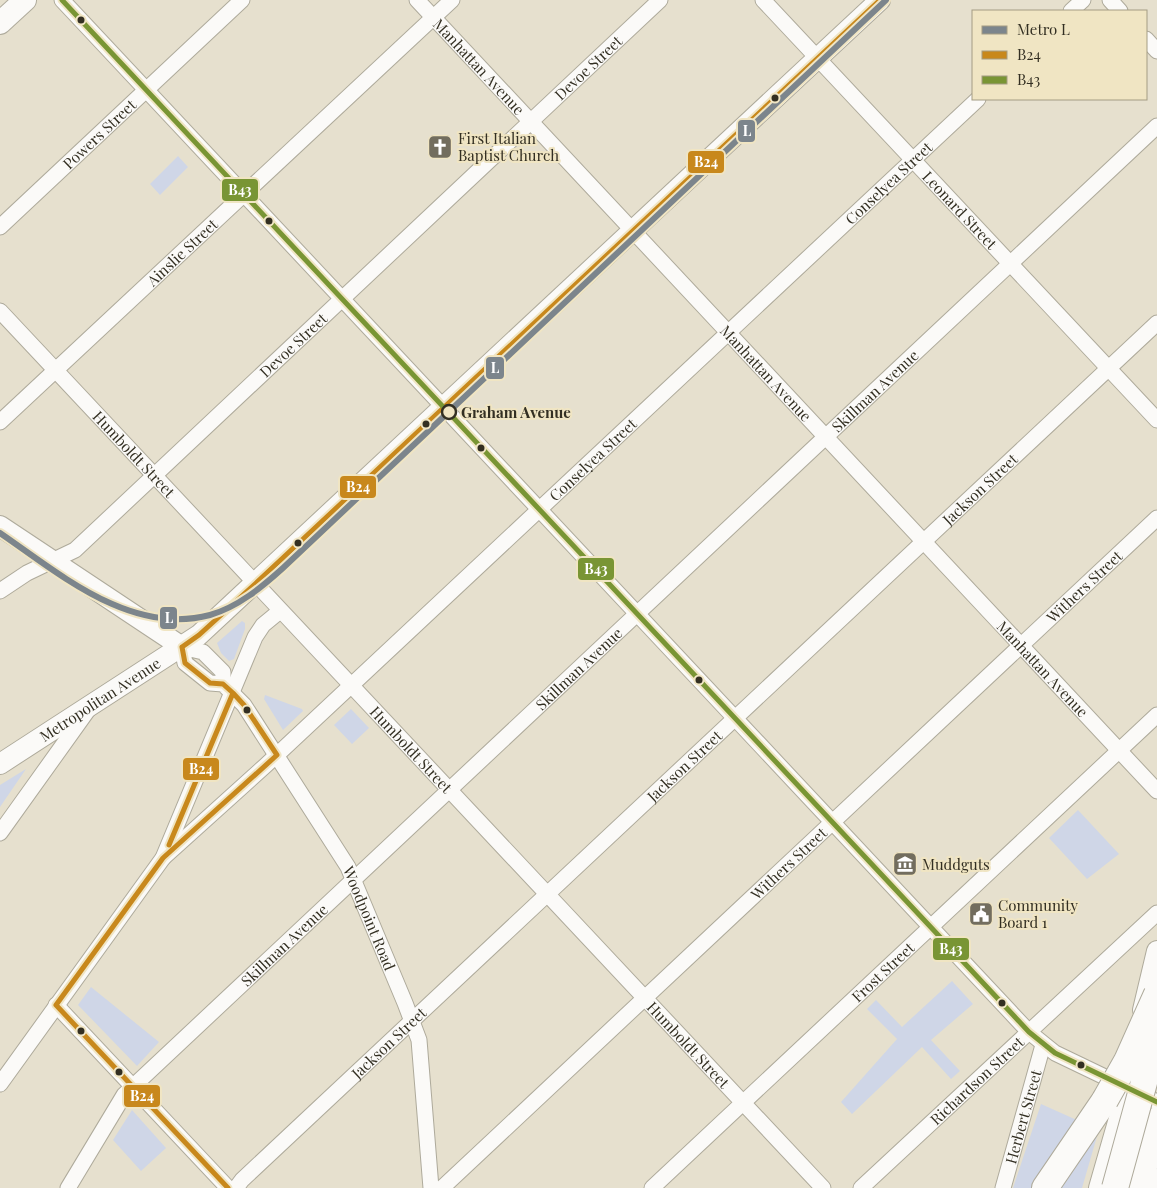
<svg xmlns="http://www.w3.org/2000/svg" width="1157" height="1188" font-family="'Playfair Display',serif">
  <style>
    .green { fill: #cfd6e7 }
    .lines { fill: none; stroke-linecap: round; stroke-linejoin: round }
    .minor-casing { stroke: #aeaa9b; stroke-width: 17 }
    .secondary-casing { stroke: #aeaa9b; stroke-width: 22 }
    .primary-casing { stroke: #aeaa9b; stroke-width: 24 }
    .motorway-casing { stroke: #aeaa9b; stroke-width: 28 }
    .minor { stroke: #fbfaf8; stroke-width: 15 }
    .secondary { stroke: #fbfaf8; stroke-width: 20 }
    .primary { stroke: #fbfaf8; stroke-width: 22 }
    .motorway { stroke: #fbfaf8; stroke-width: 26 }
    .motorway-bridge-casing { stroke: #aeaa9b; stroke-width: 28; stroke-linecap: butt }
    .motorway-bridge { stroke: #fbfaf8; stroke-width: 26 }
    .bus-1-casing { stroke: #f0e5c3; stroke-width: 9 }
    .bus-2-casing { stroke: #f0e5c3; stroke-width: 9 }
    .bus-1 { stroke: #c8881c; stroke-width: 5 }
    .bus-2 { stroke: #799534; stroke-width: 5 }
    .metro-1-casing { stroke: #f0e5c3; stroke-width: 10 }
    .metro-1 { stroke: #7c858c; stroke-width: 6 }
    .bus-dot { fill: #332f22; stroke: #f0e5c3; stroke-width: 2 }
    .stop-dot { fill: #f0e5c3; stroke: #332f22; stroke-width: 2.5 }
    .labels { text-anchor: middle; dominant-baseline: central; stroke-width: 4; stroke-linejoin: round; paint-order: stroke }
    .street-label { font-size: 15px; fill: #332f22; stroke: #f0e5c3 }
    .poi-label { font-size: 15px; fill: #332f22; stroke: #f0e5c3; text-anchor: start }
    .stop-label { font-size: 15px; font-weight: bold; fill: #332f22; stroke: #f0e5c3; text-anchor: start }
    .line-badge { stroke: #f0e5c3; stroke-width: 2 }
    .badge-label { font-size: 14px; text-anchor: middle; font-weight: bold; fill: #fff }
  </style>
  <rect width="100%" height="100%" fill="#e6e0ce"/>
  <path class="green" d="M178,156l10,11 -28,28 -10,-11z
    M242,621l3,2v6l-11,30 -5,2 -8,-8 -4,-10z
    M265,695l37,14 1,2 -20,19 -19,-31z
    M351,709l18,19 -17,16 -18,-19z
    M26,769l-26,38v-22z
    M1078,810l41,44 -32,25 -38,-41z
    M952,981l21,23 -42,36 29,31 -9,8 -29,-32 -70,67 -11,-12 56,-63 -30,-30 9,-9 26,27z
    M91,987l68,55 -22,24 -59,-61z
    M1041,1104l38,17 -47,67h-19z
    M132,1110l34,38 -25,23 -28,-31z
    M1100,1126l-18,62h-21z"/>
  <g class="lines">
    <defs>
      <g id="minor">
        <path d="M62,0l967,1032 26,21 102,49"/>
        <path id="s1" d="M417,0l740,791"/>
        <path id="s2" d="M763,0l394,420"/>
        <path d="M1110,0l10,11"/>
        <path d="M1071,11l12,-11"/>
        <path d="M1146,39l11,12"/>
        <path id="s3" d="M0,227l242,-227"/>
        <path id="s4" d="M0,311l823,877"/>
        <path id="s5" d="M0,422l452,-422"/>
        <path id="s6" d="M0,591l27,-18 48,-23 585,-550"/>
        <path id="s7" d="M223,684v-12l-20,-20 -21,-5 3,16 25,20 13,1 21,21 104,162 57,136 14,37 12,148"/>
        <path d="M0,833l88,-123"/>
        <path id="s8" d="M163,858l102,-92 713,-667"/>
        <path d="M56,1005l172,183"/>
        <path d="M0,1084l163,-226 92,-221 8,-12 17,-14"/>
        <path id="s9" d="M68,1188l56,-93 1033,-969"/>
        <path id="s10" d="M236,1188l6,-8 915,-857"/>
        <path id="s11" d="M442,1188l715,-670"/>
        <path id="s12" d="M652,1188l505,-473"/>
        <path id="s13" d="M861,1188l296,-275"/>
        <path id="s14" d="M1003,1188l40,-143"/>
      </g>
      <g id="secondary">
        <path d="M0,526l182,121"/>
        <path id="s15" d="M0,764l199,-129 681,-635"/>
        <path d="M1143,1010l14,-59"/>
        <path d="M1099,1188l25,-87 9,-41"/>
        <path d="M1155,1188l2,-9"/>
      </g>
      <path id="primary" d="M0,23l25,-23"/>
      <path id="motorway" d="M1045,1188l60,-88
        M1138,1188l19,-68"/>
    </defs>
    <use href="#minor" class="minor-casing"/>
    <use href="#secondary" class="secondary-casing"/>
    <use href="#primary" class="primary-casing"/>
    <use href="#motorway" class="motorway-casing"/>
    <use href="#minor" class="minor"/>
    <use href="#secondary" class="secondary"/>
    <use href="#primary" class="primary"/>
    <use href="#motorway" class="motorway"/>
    <defs>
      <path id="motorway-bridge" d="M1105,1100l22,-39 30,-67
        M1115,1188l42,-153"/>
    </defs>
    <use href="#motorway-bridge" class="motorway-bridge-casing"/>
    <use href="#motorway-bridge" class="motorway-bridge"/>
    <defs>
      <path id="bus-1" d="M182,647l17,-12 56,-51 625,-584
        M169,845l64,-152
        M56,1005l107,-147 114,-103 -33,-50 -11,-12 -10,-9 -13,-1 -25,-20 -3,-16
        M56,1005l172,183"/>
      <path id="bus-2" d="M62,0l967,1032 26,21 102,49"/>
    </defs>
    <use href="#bus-1" class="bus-1-casing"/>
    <use href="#bus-2" class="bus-2-casing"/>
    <use href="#bus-1" class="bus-1"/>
    <use href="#bus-2" class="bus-2"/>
    <defs>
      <path id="metro-1" d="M0,533c60,41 131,103 210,82 28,-8 52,-28 73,-47l603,-568"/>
    </defs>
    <use href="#metro-1" class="metro-1-casing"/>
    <use href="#metro-1" class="metro-1"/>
  </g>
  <defs>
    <symbol id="church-square" viewBox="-11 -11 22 22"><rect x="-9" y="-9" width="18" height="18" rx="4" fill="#726d5e" stroke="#f0e5c3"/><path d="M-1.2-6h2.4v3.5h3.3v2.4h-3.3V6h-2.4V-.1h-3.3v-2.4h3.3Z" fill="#fff"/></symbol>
    <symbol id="museum-square" viewBox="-11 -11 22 22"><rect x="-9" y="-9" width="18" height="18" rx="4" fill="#726d5e" stroke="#f0e5c3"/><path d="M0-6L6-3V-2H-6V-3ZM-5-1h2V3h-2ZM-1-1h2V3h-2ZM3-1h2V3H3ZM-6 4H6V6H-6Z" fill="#fff"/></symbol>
    <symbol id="civic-square" viewBox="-11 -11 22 22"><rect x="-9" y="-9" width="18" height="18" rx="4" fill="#726d5e" stroke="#f0e5c3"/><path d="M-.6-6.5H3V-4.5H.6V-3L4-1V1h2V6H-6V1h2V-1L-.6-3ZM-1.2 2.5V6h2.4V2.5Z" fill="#fff"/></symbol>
  </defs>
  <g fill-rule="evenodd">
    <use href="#church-square" x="426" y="133" width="28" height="28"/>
    <use href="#museum-square" x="891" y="850" width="28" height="28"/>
    <use href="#civic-square" x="967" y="900" width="28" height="28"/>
  </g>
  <g class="bus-dot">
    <circle cx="81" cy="20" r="4.5"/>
    <circle cx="775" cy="98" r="4.5"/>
    <circle cx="269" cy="221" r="4.5"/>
    <circle cx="426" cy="424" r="4.5"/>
    <circle cx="481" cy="448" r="4.5"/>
    <circle cx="298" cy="543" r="4.5"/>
    <circle cx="699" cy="680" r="4.5"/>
    <circle cx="247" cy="710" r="4.5"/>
    <circle cx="1002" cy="1003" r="4.5"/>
    <circle cx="81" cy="1031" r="4.5"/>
    <circle cx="1081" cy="1065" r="4.5"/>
    <circle cx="119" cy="1072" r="4.5"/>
  </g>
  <circle class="stop-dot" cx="449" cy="412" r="7"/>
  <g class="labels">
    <g class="street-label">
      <text stroke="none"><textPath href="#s1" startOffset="91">Manhattan Avenue</textPath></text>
      <text stroke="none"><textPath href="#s6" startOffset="790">Devoe Street</textPath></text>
      <text stroke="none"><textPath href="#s3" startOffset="136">Powers Street</textPath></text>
      <text stroke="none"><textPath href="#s8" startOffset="991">Conselyea Street</textPath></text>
      <text stroke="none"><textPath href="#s2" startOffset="288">Leonard Street</textPath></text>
      <text stroke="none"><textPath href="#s5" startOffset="249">Ainslie Street</textPath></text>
      <text stroke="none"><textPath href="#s6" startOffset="385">Devoe Street</textPath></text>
      <text stroke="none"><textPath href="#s1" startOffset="511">Manhattan Avenue</textPath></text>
      <text stroke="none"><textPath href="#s9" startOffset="1138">Skillman Avenue</textPath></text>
      <text stroke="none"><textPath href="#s4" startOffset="196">Humboldt Street</textPath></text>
      <text stroke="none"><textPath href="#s8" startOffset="586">Conselyea Street</textPath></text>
      <text stroke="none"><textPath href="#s10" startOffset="1021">Jackson Street</textPath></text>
      <text stroke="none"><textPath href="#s11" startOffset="880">Withers Street</textPath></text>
      <text stroke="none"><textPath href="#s9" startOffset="732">Skillman Avenue</textPath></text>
      <text stroke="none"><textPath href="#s1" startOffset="916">Manhattan Avenue</textPath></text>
      <text stroke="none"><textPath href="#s15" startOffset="119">Metropolitan Avenue</textPath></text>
      <text stroke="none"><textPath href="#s4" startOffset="601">Humboldt Street</textPath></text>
      <text stroke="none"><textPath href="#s10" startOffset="616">Jackson Street</textPath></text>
      <text stroke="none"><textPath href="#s11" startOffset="475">Withers Street</textPath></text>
      <text stroke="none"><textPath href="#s7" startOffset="401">Woodpoint Road</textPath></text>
      <text stroke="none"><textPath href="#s9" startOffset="328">Skillman Avenue</textPath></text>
      <text stroke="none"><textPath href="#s12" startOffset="316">Frost Street</textPath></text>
      <text stroke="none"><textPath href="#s10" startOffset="211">Jackson Street</textPath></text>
      <text stroke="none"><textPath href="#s4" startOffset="1006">Humboldt Street</textPath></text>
      <text stroke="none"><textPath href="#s13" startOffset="158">Richardson Street</textPath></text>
      <text stroke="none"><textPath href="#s14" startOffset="74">Herbert Street</textPath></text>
    </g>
    <g class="poi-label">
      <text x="458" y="138">First Italian<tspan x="458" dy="17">Baptist Church</tspan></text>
      <text x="922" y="864">Muddguts</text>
      <text x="998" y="905">Community<tspan x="998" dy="17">Board 1</tspan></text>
    </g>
    <g class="stop-label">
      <text x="461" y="412">Graham Avenue</text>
    </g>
  </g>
  <g class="line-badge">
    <rect x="737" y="119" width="19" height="24" rx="5" fill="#7c858c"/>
    <rect x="687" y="150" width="38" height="24" rx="5" fill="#c8881c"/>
    <rect x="221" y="178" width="38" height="24" rx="5" fill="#799534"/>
    <rect x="485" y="356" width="20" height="24" rx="5" fill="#7c858c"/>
    <rect x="339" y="475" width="38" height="24" rx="5" fill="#c8881c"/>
    <rect x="577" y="557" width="38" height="24" rx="5" fill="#799534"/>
    <rect x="159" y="606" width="19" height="24" rx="5" fill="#7c858c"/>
    <rect x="182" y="757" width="38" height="24" rx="5" fill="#c8881c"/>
    <rect x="932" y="937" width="38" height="24" rx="5" fill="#799534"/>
    <rect x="123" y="1084" width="38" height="24" rx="5" fill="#c8881c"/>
  </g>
  <g class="badge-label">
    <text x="747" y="136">L</text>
    <text x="706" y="167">B24</text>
    <text x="240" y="195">B43</text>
    <text x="495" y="373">L</text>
    <text x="358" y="492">B24</text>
    <text x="596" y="574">B43</text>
    <text x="169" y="623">L</text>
    <text x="201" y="774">B24</text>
    <text x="951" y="954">B43</text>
    <text x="142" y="1101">B24</text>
  </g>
  <rect x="972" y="10" width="175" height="90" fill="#f0e5c3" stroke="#a49c83"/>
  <rect x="982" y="26" width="25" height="8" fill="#7c858c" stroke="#a49c83"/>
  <text x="1017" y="35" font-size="15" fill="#332f22">Metro L</text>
  <rect x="982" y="51" width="25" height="8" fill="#c8881c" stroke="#a49c83"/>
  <text x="1017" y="60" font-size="15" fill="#332f22">B24</text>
  <rect x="982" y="76" width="25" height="8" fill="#799534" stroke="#a49c83"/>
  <text x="1017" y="85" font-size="15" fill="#332f22">B43</text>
</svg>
